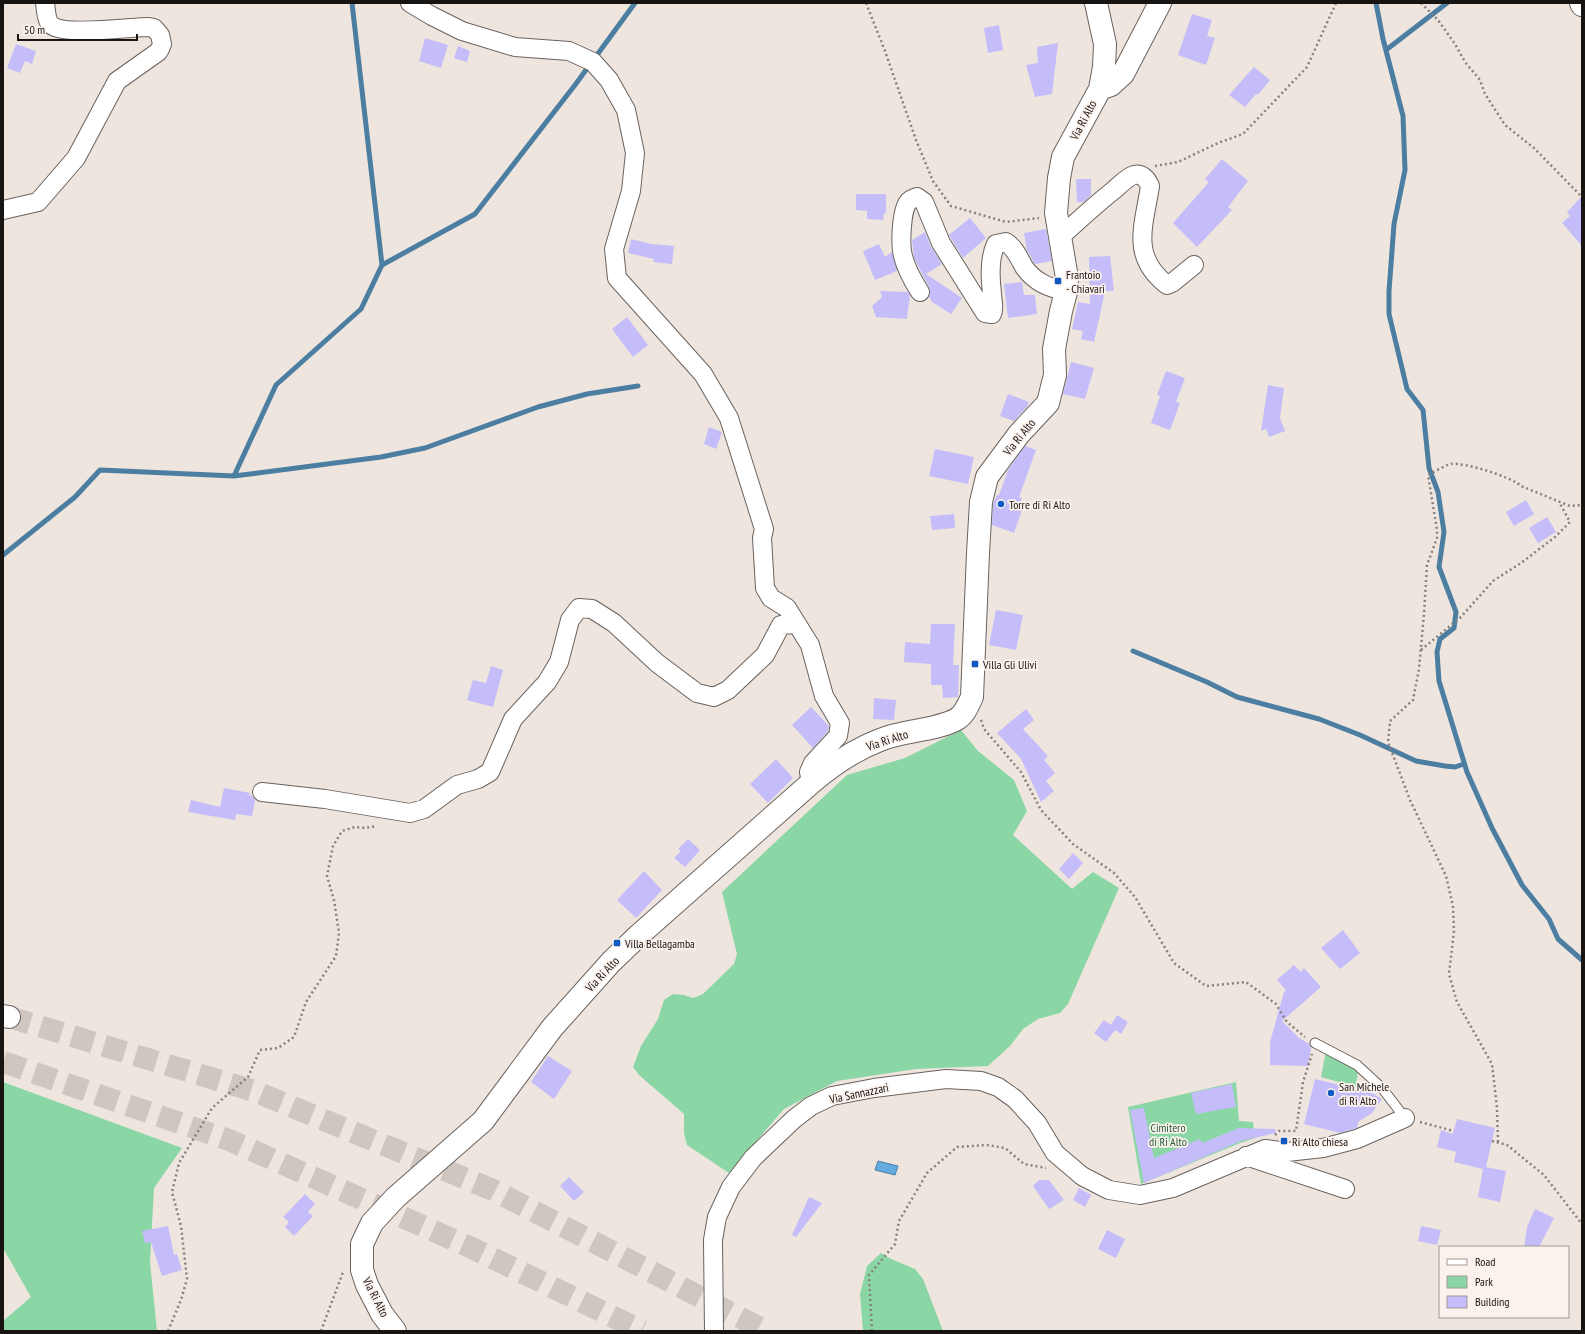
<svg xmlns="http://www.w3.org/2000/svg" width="1585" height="1334" font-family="'PT Sans Narrow',sans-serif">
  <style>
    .green { fill: #8ad6a4 }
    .water { fill: #63acdf; stroke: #4c7ea2 }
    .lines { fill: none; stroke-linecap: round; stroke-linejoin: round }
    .stream { stroke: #4c7ea2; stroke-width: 5 }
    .building { fill: #c4bdf9 }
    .highway-tunnel { stroke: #cfc6c0; stroke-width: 22; stroke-dasharray: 22 11; stroke-linecap: butt }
    .lane-casing { stroke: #6a625d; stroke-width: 11 }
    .street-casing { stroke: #6a625d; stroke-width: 20 }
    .secondary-casing { stroke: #6a625d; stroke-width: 24 }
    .highway-casing { stroke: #6a625d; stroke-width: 24 }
    .path { stroke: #867f7b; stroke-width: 2.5; stroke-dasharray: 2 3; stroke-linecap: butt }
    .lane { stroke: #fff; stroke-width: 9 }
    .street { stroke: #fff; stroke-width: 18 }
    .secondary { stroke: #fff; stroke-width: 22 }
    .highway { stroke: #fff; stroke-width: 22 }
    .poi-dot { fill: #1058c2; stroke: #fcf2ed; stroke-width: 1.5 }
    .labels { text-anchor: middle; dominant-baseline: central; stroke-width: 3.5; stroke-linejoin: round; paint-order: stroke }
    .street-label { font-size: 12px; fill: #171412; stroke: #fcf2ed }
    .poi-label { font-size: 12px; fill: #171412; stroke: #fcf2ed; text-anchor: start }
    .park-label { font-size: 12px; fill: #225a39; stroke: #fcf2ed }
  </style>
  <rect width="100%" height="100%" fill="#efe5df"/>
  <path class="green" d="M961,730l17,21 36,29 13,31 -14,24 59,54 21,-17 26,16 -51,116 -8,9 -22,6 -15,10 -13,17 -22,20 -72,3 -79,12 -53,28 -55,64 -42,-28 -3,-12v-19l-45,-39 -6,-8 8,-21 17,-27 6,-19 9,-6 11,1 9,3 10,-4 31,-30 3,-10 -15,-62 125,-117 58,-17z
    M1326,1051l32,19 -2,17 -35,-10z
    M3,1082l179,66 -28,40 -4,74 7,69h-154v-10l28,-24 -28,-49z
    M1236,1082l3,39 14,1 2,16 -15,5 -99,41 -13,-77z
    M881,1253l10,6 24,10 8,10 20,52h-80l-3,-37 7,-28z"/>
  <path class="water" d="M878,1161l20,5 -3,9 -20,-5z"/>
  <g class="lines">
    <path class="stream" d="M1376,3l7,36 20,77 2,54 -11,54 -5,67v23l18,75 16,21 6,58 9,24 6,40 -5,35 17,45 -2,16 -14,11 -3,13 2,29 28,91 25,56 30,57 27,34 9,20 24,21
      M1386,50l61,-47
      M382,265l93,-51 100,-129 60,-82
      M234,476l147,-19 44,-9 113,-41 49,-13 51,-8
      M3,555l72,-58 25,-27 134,6 42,-91 85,-76 21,-44 -30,-262
      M1133,651l74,31 30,15 82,22 41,16 56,26 29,5 10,1 9,-3"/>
  </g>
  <path class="building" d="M1192,14l20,6 -5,16 8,2 -9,27 -28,-10z
    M999,25l4,25 -15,3 -4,-25z
    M425,38l23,7 -7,23 -22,-7z
    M1058,43l-6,51 -17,3 -9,-32 12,-2 -1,-16z
    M16,44l20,7 -4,13 -7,-3 -5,12 -13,-5z
    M458,46l12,5 -3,11 -13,-4z
    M1254,67l16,13 -12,15 -2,-1 -11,13 -16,-12z
    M1222,159l26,22 -20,26 4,3 -35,37 -24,-24 36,-41 -4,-3z
    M1076,179h15v16l-7,7h-7z
    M856,194h30v19h-2l-1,7 -16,-1v-8l-11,-1z
    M1582,196v50l-20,-23 8,-7 -3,-4z
    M970,218l16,20 -23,20 -14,-23z
    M1046,229l6,32 -17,3 -8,-14 -3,-17z
    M925,232l6,15 11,17 -16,10 36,24 -11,16 -19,-12 -3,-5 1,-5 -1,-5 -15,-29 -2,-18z
    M631,239l20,5 23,2 -2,18 -19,-2 1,-3 -26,-6z
    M879,244l6,13 7,-5 5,19 -22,9 -12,-29z
    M1110,256l4,35h-9l-11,51 -13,-3 2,-8 -11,-2 6,-27 12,2 -1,-47z
    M1022,282l2,13h11l2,19 -29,4 -4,-34z
    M880,291l28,1 2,3 -3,24 -31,-2 -4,-11 10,-9z
    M627,317l21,28 -15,12 -21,-28z
    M1071,362l23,6 -9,31 -22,-5z
    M1166,371l19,7 -9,24 4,1 -10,27 -19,-7 9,-27 -3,-1z
    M1268,385l16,3 -4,30 5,13 -16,6 -3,-8 -5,2z
    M1008,394l21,8 -2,5 -13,14 -14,-5z
    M709,427l13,5 -6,17 -12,-5z
    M1025,446l11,4 -17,47 3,1 -2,8 3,1 -9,26 -22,-8 1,-21 4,-9h2l9,-25z
    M935,449l39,8 -6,27 -39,-8z
    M1526,500l8,14 -20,12 -8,-14z
    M954,514l1,14 -23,2 -2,-14z
    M1547,517l9,15 -18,11 -9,-15z
    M996,610l27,5 -7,35 -27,-5z
    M931,624h24l-2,41h6l-1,32 -15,1 -1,-13h-11v-21l-27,-2 1,-20 25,2z
    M491,666l12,4 -10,37 -26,-7 6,-20 13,3z
    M874,698l22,2 -2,20 -21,-1z
    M811,707l18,19 -1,5 -15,17 -21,-23z
    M1026,709l8,11 -11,9 25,27 -4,4 11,13 -9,8 8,10 -13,11 -20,-43 -24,-26z
    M776,759l17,19 -25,25 -18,-19z
    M224,788l26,5 -1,2 3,1 3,4 -3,16 -16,-2 -1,6 -47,-8 3,-12 29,7z
    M688,839l12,11 -15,17 -11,-9 7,-7 -3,-2z
    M1073,853l10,10 -14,16 -10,-10z
    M644,871l18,19 -26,28 -19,-18z
    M1343,930l17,23 -20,16 -19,-21z
    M1294,965l7,7 3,-4 17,19 -39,34 16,16 11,7 2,4 -3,18 -38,-1v-23l14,-50 2,-2 -9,-10z
    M1117,1015l11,7 -7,12 -6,-4 -9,12 -12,-9 10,-13 7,5z
    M548,1056l24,15 -18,28 -23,-17z
    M1315,1079l44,11 1,-4 22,13 -10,14 -14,9 -1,6 -3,1 -14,4 -36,-9z
    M1232,1084l4,23 -40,7 -5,-21z
    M1144,1108l10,50 46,-19 2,4 37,-15 36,1 1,4 -35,8 -97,42 -14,-73z
    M1457,1119l38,9 -9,39 20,4 -6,31 -22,-5 5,-28 -29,-7 2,-10 -19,-5 4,-17 12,4z
    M569,1177l15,15 -10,9 -14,-15z
    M1039,1180h10l15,20 -15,9 -16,-23z
    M1079,1188l12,7 -6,12 -12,-7z
    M305,1194l10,10 -7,8 5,4 -19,20 -9,-9 4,-5 -6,-5z
    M809,1197l13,6 -26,34 -4,-2z
    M1535,1209l19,9 -15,29h-15l3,-20z
    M168,1226l6,29 3,-1 5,16 -20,6 -11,-34 -6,1 -3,-12z
    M1421,1226l20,4 -4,15 -19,-4z
    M1107,1230l18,9 -9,19 -18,-9z"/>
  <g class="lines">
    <path class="highway-tunnel" d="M9,1017l245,74 239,99 273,141
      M3,1062l226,78 243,108 170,83"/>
    <defs>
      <path id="lane" d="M1315,1043l42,22 25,23 23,30"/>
      <path id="street" d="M410,3l22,13 30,15 53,16 54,4 24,11 16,18 17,30 9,43 -4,38 -17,58 3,29 86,96 26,44 35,111 -2,9 3,50 6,10 16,10 23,37 14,51 16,27 -2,13 -25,27 -4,9 2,11
        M3,210l35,-8 38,-44 41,-77 41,-29 2,-3 2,-5 -2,-9 -6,-7 -5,-1c-19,0 -87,10 -99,-3 -4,-5 -4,-14 -5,-21
        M1060,237c18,-16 35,-32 54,-47 6,-5 13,-13 20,-15 8,-2 13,4 16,11 -6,40 -20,70 17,99l5,-2 22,-18
        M920,292c-7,-11 -14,-23 -17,-36 -3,-11 -2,-47 6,-55 2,-2 6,-3 8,-4l7,5 17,41 44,70 7,1c3,-7 0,-13 0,-21 -2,-16 -3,-35 4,-49l10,-2c9,6 13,16 18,25 11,16 25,20 42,25
        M262,792l63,7 85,14 14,-4 33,-24 21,-6 12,-7 23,-53 34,-37 12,-20 11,-42 9,-12 13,1 22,14 43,40 40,30 17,4 14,-7 37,-35 16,-30 14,-1
        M1246,1156l99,33
        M714,1331l-1,-91 4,-23 14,-30 22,-29 41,-39 17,-13 21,-10 42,-8 72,-9 35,2 17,6 17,12 22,24 18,30 27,23 27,14 31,5 33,-7 92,-39 22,3 36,-4 34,-9 48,-21"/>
      <path id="secondary" d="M1581,3l1,2
        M1100,89l11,-4 12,-11 37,-71
        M395,1331l-13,-17 -15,-29 -5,-15v-26l10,-21 23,-25 88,-77 69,-93 59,-66 28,-27 172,-152c21,-18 43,-33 69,-43 23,-10 56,-9 77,-21 8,-5 11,-14 15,-22l6,-144 3,-51 6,-25 32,-43 29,-31 7,-28 -1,-26 7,-38 5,-19 1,-14 -11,-65 3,-35 4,-21 37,-68 4,-22 1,-23 -9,-41"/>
      <path id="highway" d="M3,1016l6,1"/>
    </defs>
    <use href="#lane" class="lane-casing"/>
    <use href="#street" class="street-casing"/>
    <use href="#secondary" class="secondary-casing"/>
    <use href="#highway" class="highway-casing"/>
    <path class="path" d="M866,3l19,48 31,89 17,41 18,25 55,16 33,-4
      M1421,3l17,17 17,24 10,18 15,18 5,14 20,31 29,23 48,49
      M1155,166l23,-4 40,-19 25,-9 64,-67 29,-64
      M1421,650l40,-33 32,-36 28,-18 34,-26 15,-15 -11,-20
      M981,720l3,9 37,43 20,38 32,34 41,29 21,24 39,66 32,23 40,-4 30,22 11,18 18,15
      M1420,1122l34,9
      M1275,1135l4,-4h17l7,-49 9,-28
      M1492,1141l15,4 37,30 38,49
      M1498,1142l-1,-34 -5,-44 -35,-62 -8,-28 5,-43 -1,-25 -7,-30 -36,-76 -22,-58 2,-21 23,-21 6,-31 5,-55 3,-49 10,-27v-8l-9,-55c7,-3 15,-9 23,-11 13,-2 61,13 70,22l49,20 12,-1
      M168,1331l13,-31 6,-21 -6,-53 -9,-34 7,-29 33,-55 36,-31 12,-27 18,-2 16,-11 12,-35 30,-46 3,-23 -5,-33 -7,-24 6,-30 9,-15 13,-4 10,1 12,-2
      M321,1331l22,-59
      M872,1331l-3,-56 26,-31 4,-23 28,-48 30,-26 30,-2 18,3 19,16 22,4"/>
    <use href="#lane" class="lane"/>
    <use href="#street" class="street"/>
    <use href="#secondary" class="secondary"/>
    <use href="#highway" class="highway"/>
  </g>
  <g class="poi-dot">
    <rect x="1054" y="277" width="8" height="8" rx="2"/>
    <circle cx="1001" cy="504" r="4"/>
    <rect x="971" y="660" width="8" height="8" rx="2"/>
    <rect x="613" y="939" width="8" height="8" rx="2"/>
    <circle cx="1331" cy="1093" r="4"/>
    <rect x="1280" y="1137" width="8" height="8" rx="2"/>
  </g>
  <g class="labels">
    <g class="street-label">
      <text transform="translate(1083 120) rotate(-62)">Via Ri Alto</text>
      <text transform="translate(1019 437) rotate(-51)">Via Ri Alto</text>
      <text transform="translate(887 740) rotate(-18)">Via Ri Alto</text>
      <text transform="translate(602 974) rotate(-47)">Via Ri Alto</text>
      <text transform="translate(859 1093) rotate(-12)">Via Sannazzari</text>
      <text transform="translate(376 1297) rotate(63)">Via Ri Alto</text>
    </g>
    <g class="poi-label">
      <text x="1066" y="274">Frantoio<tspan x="1066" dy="14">- Chiavari</tspan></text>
      <text x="1009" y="504">Torre di Ri Alto</text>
      <text x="983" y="664">Villa Gli Ulivi</text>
      <text x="625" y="943">Villa Bellagamba</text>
      <text x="1339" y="1086">San Michele<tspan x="1339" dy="14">di Ri Alto</tspan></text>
      <text x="1292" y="1141">Ri Alto chiesa</text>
    </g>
    <g class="park-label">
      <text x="1168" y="1127">Cimitero<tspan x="1168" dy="14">di Ri Alto</tspan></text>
    </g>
  </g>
  <rect width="1585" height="1334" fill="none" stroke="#171412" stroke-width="8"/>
  <rect x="1439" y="1246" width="130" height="72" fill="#fcf2ed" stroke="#a09995"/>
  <rect x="1447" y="1259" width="20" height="6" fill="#ffffff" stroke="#a09995"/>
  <text x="1475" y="1266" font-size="12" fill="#171412">Road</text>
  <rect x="1447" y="1276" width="20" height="12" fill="#8ad6a4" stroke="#a09995"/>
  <text x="1475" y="1286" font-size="12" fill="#171412">Park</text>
  <rect x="1447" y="1296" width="20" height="12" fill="#c4bdf9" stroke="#a09995"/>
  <text x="1475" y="1306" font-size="12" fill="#171412">Building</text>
  <path d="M18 34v6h119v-6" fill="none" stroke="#171412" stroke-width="2"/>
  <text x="24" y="34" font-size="12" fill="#171412" stroke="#fcf2ed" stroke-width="3" paint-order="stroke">50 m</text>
</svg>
